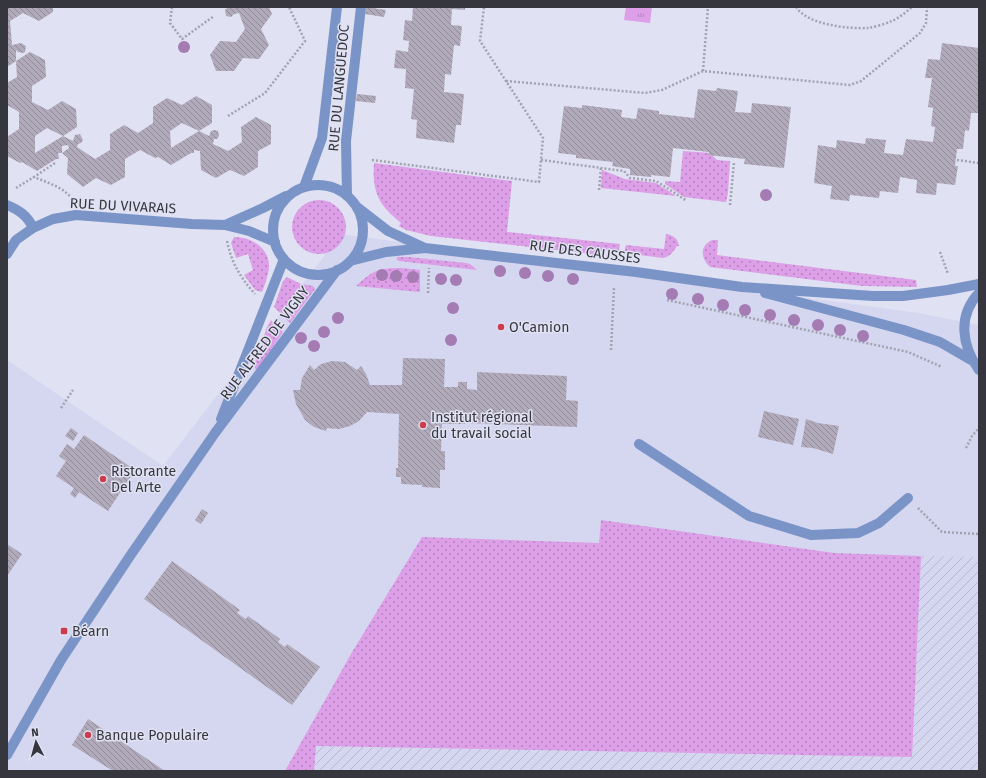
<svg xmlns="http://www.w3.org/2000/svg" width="986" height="778" font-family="'Fira Sans',sans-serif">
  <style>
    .built { fill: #d5d6f0 }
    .industrial { fill: url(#industrial-furrows) }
    .grass { fill: url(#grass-dots) }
    .park { fill: url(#park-tufts) }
    .building { fill: url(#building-back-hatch); fill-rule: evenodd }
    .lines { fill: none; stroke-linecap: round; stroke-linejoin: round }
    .path { stroke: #a2a3b1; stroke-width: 2.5; stroke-dasharray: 2 2; stroke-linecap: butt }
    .minor { stroke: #7b94c7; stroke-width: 10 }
    .tree { fill: #a47bb3 }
    .poi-dot { fill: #cc3c4c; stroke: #e0e1f3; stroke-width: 1.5 }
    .labels { text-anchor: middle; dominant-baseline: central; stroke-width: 3; stroke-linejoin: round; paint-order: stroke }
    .street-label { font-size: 14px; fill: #36373e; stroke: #e0e1f3 }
    .poi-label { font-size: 14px; fill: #36373e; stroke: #e0e1f3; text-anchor: start }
  </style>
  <defs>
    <pattern id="industrial-furrows" width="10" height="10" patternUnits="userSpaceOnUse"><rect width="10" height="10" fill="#d5d6f0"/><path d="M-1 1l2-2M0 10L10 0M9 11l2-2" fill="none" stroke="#b7b8cf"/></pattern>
    <pattern id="grass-dots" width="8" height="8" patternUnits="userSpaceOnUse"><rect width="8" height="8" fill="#dd9fe7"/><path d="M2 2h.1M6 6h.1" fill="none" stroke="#b482bd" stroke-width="1.8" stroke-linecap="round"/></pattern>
    <pattern id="park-tufts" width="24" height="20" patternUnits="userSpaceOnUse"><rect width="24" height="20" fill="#dd9fe7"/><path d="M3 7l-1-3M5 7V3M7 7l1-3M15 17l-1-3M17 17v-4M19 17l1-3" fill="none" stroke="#b482bd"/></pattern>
    <pattern id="building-back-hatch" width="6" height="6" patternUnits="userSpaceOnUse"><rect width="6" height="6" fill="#b1aabb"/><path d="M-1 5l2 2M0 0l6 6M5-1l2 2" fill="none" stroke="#918b99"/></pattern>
  </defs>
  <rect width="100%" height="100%" fill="#e0e1f3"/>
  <path class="built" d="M341,234l577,79 61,12v446h-972v-411l156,106z"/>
  <path class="industrial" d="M921,556l58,1v214h-665l1,-25 597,10z"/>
  <path class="grass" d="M683,151l27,2 7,7 13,1 -2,32 -2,9 -42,-5 -19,-13v-3l15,1z
    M374,163l138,18 -5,51 113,12 -1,7 -17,-2 -1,6 -170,-19 -25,-6 -7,-4 2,-3c-22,-18 -29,-30 -27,-60z
    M602,170l23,9 31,4 20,13 -75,-8z
    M292 227a27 27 0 1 1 54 0a27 27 0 1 1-54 0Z
    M666,234c7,1 12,4 13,12h-2c-4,6 -6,10 -14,12l-39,-5 2,-8 38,4z
    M234,237c18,0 36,11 35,31 -1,8 -4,16 -7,24l-7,-2 -11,-15 9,-5 -5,-16 -12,4 -5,-15z
    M712,240h6l-1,15 199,25 1,7 -55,-1 -152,-19c-9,-8 -11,-21 2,-27z
    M397,257h12l57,6 4,1 7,6 -78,-9 -2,-1z
    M402,268l18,2v22l-64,-6c17,-16 23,-18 46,-18z
    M287,277l14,7 12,2 2,3 -25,34 -16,-16 9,-26z
    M271,320l12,12 -23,34 -4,4 -2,-4 13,-39z
    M601,520l233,33 87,3 -9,201 -596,-11 -2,25h-29l66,-117 71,-117 177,6z"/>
  <path class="park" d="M626,7h26l-2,16 -26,-3z"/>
  <path class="building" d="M7,7h46v5l-14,9 -16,-8 -13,8 2,24 9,-2 5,3 -1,6 -2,1 -5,-1 -2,-2v11l14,-9 15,8 1,17 -14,9v16l16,8 14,-9 14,8 1,18 -14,9 -16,-8 -12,8v17l28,-17 10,5 2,-6 5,-1 3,6 -2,3 -3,1 -1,3 18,12 15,-9v-16l14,-9 14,8 15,-10v-16l14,-9 15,7 14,-9 16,9v18l-13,8 -17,-8 -12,8 1,17 28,-17 10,5 2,-5 3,-1 4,1 1,5 -2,3h-3l-1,5 15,7 14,-9 -1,-15 15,-10 15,8v19l-13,7v16l-14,9 -14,-6 -14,8 -15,-8 -1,-19 -6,-1v3h-3l-20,12 -13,-8 -3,1 -15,-8 -15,9v18l-14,8 -15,-7 -13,9 -16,-13 1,-16 -6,-5h-4l1,6h-3l-19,12 -15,-9 -2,1 -13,-7v-19l12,-8v-17l-12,-7v-22l10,-6 -1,-16 -9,6zM68,145l1,3 -7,5v-7z
    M228,7h41l3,7 -11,15 8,16 -10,14 -16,-1 -9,13h-18l-6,-16 10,-14 16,1 9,-13 -6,-16 -5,1 -3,3 -5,-1 -1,-6z
    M366,7l20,3 -2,7 -19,-3z
    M413,7h52v3l-13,-1 -1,16 11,1 -2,20 -6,-1 -3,30 -6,-1 -1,18 20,2 -3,31h-5l-2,18 -38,-5 1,-18 -6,-1 3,-30 -9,-1 1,-19 -12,-1 2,-18 12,2 1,-11 -6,-1 2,-20 7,1z
    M942,43l37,5 -1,17h1v48h-8l-2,18 -4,-1 -2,19h-6l-2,17h3l-3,19 -18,-2 -1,12 -20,-2 1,-13 -17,-3 -2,16 -18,-2 -1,7 -29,-3 -1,6 -19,-2 2,-13 -18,-3 4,-38 18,3 1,-8 28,4 1,-6 20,2 -2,13 19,2 3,-16 27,3 2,-15 -4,-1 2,-18 -5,-1 4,-29h-7l3,-19 12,1z
    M717,88l21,3 -3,21 16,1 1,-10 39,4 -7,61 -40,-4 1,-5 -37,-4 1,-3 -36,-4 -3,29 -19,-2v2l-21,-2v-6l-18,-3 1,-4 -37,-4v-3l-18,-2 6,-47 18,2v-3l40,5 -1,7 15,2 2,-11 21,3v3l35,4 4,-29 18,2z
    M357,94l19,2 -1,7 -19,-2z
    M403,358l42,1 -1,28h14v-5h9v7l10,1v-18l90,4 -1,24 12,1 -1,26 -112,-4v1h-23l-1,27h4v19h-5v18l-18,-1v-2l-21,-1v-7h-5v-9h2l1,-54 -32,-2 -8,9 -9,5 -11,3 -12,-1 -1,3 -12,-4 -9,-7 -9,-16 -3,-14h7l2,-12 8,-13 4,5 7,-6 11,-3 13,1 12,8 4,-4 5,8 4,11h32z
    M764,411l35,8 -6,26 -35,-8z
    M806,419l12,4 21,3 -6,28 -20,-6 -12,-1z
    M71,428l7,5 -5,8 -8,-5z
    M84,435l51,35 -27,41 -29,-19 -4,6 -5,-4 4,-6 -18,-12 10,-15 -7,-5 8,-12 7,5z
    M202,509l6,4 -7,11 -6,-4z
    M7,544l15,10 -15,22z
    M172,561l68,49 -3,3 9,6 2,-3 32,23 -2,3 7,5 2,-3 33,23 -28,38 -148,-106z
    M88,719l77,52h-52l-41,-26z"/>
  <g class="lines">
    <path class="path" d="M172,7l-2,16 12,16 32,-23
      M796,7c12,18 52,22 72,21 7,-1 17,-4 24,-7 7,-3 14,-9 20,-14
      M703,71l5,-64
      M506,81l139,12 17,-3 41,-19 147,14 11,-4 59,-48 6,-10 1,-16
      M228,116l37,-23 40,-52 -16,-34
      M372,160l167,22 4,-44 -63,-97 4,-34
      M541,160l83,11 6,7 26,3 31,20
      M957,160l22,3
      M55,163l-21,14c14,6 30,10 39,23
      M16,188l18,-11
      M599,190l2,-22
      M730,205l4,-43
      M227,241c5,23 13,36 28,53
      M940,252l8,22
      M428,293l1,-25
      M667,300l241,52 34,15
      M611,350l3,-63
      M61,408l12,-18
      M966,448l6,-12 7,-8
      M918,508l24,24 37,2"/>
    <path class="minor" d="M273 230a45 45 0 1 1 90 0a45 45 0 1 1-90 0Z
      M304,187l18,-49 15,-131
      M347,196l-1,-55 15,-134
      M7,205c12,5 21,11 26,23
      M357,207l31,24 37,17
      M225,225l38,-17 23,-12
      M7,254l9,-14 17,-12 20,-9 23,-4 116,9 33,1 24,6 26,11
      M350,261l36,-9 39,-4 211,24 106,15 131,9h30l45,-6 31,-6
      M765,293l139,37 36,12 31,18
      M979,293c-22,23 -17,53 0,77
      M221,419l63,-160
      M639,444l110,72 62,19 47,-2 21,-10 29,-25
      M7,755l54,-95 69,-104 85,-123 122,-163"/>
  </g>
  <g class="tree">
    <circle cx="184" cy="47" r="6"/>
    <circle cx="766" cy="195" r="6"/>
    <circle cx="500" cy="271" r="6"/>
    <circle cx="525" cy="273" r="6"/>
    <circle cx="382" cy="275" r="6"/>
    <circle cx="396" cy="276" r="6"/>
    <circle cx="548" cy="276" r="6"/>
    <circle cx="413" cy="277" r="6"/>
    <circle cx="441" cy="279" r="6"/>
    <circle cx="573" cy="279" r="6"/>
    <circle cx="456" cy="280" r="6"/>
    <circle cx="672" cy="294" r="6"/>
    <circle cx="698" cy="299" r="6"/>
    <circle cx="723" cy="305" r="6"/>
    <circle cx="453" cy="308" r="6"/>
    <circle cx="745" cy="310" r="6"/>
    <circle cx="770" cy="315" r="6"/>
    <circle cx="338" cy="318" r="6"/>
    <circle cx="794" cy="320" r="6"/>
    <circle cx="818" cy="325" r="6"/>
    <circle cx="840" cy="330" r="6"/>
    <circle cx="324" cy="332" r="6"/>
    <circle cx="863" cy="336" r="6"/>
    <circle cx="301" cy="338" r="6"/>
    <circle cx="451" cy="340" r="6"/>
    <circle cx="314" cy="346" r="6"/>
  </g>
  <g class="poi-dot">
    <circle cx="501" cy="327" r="4"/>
    <circle cx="423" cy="425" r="4"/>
    <circle cx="103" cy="479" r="4"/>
    <rect x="60" y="627" width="8" height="8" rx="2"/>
    <circle cx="88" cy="735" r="4"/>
  </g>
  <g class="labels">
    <g class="street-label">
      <text transform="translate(339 88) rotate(-85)">RUE DU LANGUEDOC</text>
      <text transform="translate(123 206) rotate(3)">RUE DU VIVARAIS</text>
      <text transform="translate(585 252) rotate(7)">RUE DES CAUSSES</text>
      <text transform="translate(265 343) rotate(-53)">RUE ALFRED DE VIGNY</text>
    </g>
    <g class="poi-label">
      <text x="509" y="327">O'Camion</text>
      <text x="431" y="417">Institut régional<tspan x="431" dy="16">du travail social</tspan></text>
      <text x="111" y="471">Ristorante<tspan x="111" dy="16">Del Arte</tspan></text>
      <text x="72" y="631">Béarn</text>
      <text x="96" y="735">Banque Populaire</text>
    </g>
  </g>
  <rect width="986" height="778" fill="none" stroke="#36373e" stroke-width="16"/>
  <g transform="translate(36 742) rotate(354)" stroke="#e0e1f3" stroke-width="3" paint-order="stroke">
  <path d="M0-3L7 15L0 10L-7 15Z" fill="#36373e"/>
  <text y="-6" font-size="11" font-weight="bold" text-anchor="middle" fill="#36373e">N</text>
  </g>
</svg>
